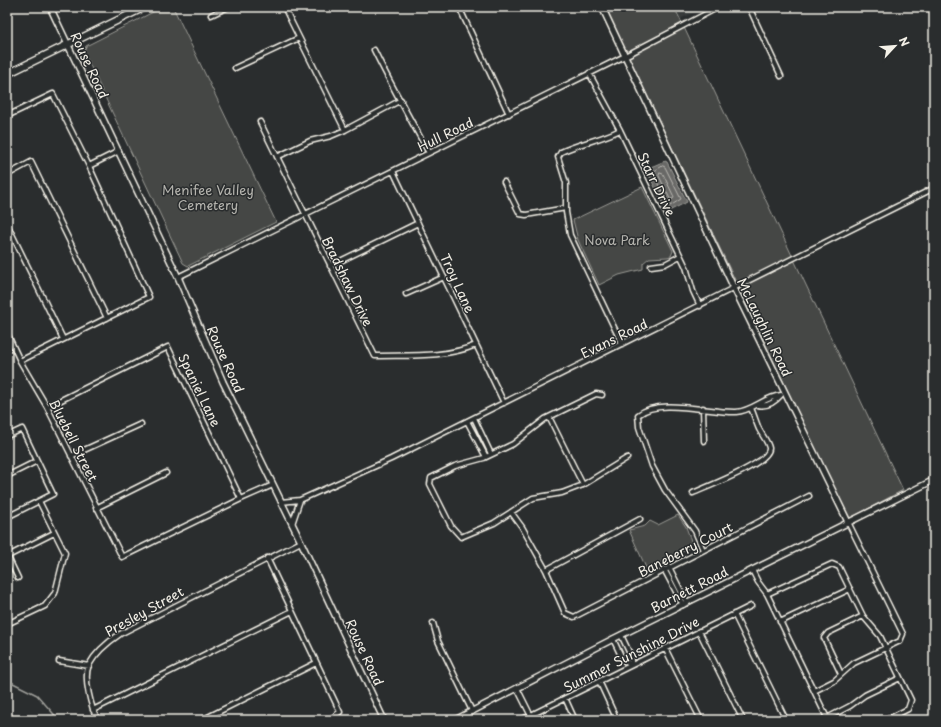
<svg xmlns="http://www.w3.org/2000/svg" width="941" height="727" font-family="'Playpen Sans',sans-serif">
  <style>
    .built { fill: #373a3a }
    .green { fill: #444645; stroke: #9c9c96 }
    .water { fill: #676866; stroke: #9f9f9a }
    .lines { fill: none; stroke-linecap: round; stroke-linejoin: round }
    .shore { stroke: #bcbab4; stroke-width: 1 }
    .stream { stroke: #9f9f9a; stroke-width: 1.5 }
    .minor-casing { stroke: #f4f1e8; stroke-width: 7 }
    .tertiary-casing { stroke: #f4f1e8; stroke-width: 8 }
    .secondary-casing { stroke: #f4f1e8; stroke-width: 9 }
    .minor { stroke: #2a2d2e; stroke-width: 4 }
    .tertiary { stroke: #2a2d2e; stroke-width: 5 }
    .secondary { stroke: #2a2d2e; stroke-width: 6 }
    .labels { text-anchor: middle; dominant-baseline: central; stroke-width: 3; stroke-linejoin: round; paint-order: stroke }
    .street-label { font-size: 13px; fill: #f4f1e8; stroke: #2a2d2e }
    .park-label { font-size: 13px; fill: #b6b5af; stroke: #2a2d2e }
  </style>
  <rect width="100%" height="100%" fill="#2a2d2e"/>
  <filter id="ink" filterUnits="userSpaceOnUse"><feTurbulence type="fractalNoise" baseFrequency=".025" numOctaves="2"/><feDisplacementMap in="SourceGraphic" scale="8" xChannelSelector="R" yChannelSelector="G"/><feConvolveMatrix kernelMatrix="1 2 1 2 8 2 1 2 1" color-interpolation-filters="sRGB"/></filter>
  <g filter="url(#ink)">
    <path class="built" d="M674,7h32l-26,12z"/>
    <path class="green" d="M163,7h10l103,215 -88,44 -5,-3 -94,-200 -6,-9 3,-8z
      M605,7h69l6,12 223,471 -54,29z
      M642,187l31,64 -2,5 -4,1 -18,1 -6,5v6l-24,6 -20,10 -21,-45 -5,-20z
      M678,515l8,12 7,19 -46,24 -18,-40 16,-4 5,-5 8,4z"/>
    <path class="water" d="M665,161l2,1 20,40 -20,10 -21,-43z"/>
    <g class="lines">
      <path class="shore" d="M663,166l2,1 16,32 -11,7 -18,-33z
        M660,173l3,1 11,23 -1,2h-3l-11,-23z"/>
      <path class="stream" d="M7,680l30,15 22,25"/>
      <defs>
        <path id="minor" d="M284,7l61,123
          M459,7l50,107
          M749,7l32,69
          M211,15l17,-8
          M374,50c17,35 36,69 55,103
          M235,68l64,-30
          M589,73l31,57 66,137 7,24 7,15
          M7,116l46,-22 36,72 60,131 -129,64
          M260,122l115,234c33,-1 70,2 101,-11
          M620,130c-19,10 -41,13 -59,22l-3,5 8,26v29l4,23 52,109
          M277,157l33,-16 21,-5 14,-6 56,-30
          M89,166l30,-15
          M393,171l111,232
          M7,175l24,-13 76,156
          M504,182l16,32 6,1 40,-7
          M7,224l56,115
          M330,266l88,-43
          M651,266l14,-2 15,-8
          M178,277l447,-221 94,-49
          M406,294l38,-17
          M7,333l13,28 27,46 75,150 119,-58 32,-14
          M602,395l-6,-1 -51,25 -32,25 -29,14 -29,8 -24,12 -1,6 21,42 10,11 33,-14 39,-25 29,-5 21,-8 44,-27
          M47,407l121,-60 73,152
          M703,408l1,33
          M549,417l34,68
          M474,418l17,36
          M467,421l19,36
          M7,436l15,-7 31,65 -46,23
          M71,456l70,-32
          M7,476l30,-15
          M693,493c13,-6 78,-30 76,-45 -1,-6 -7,-13 -10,-19 -3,-7 -5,-14 -8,-21
          M281,502l19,-2 91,-41 543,-271
          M96,508l70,-35
          M511,512l11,15 24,43 19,43 9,4 235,-121
          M292,524l8,-24
          M703,550l-8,-19 -30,-41 -13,-24 -13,-39 -1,-12c21,-18 72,-2 98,-3 17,-1 28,-15 45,-17 -6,7 -14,12 -23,10
          M7,555l11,23
          M8,556l46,-23
          M267,558l73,154 -11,8
          M669,567l18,36
          M664,569l19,36
          M546,570l94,-51
          M752,570l6,12 9,12 61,126
          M767,594l65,-30 7,3 24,49 17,20 31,64 -3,9 -22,11
          M734,614l52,106
          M780,622l70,-33
          M433,623l5,18 34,70
          M7,624l38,-18 10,-13 10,-40 -26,-52
          M699,631l44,89
          M621,635l10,21v9
          M613,639l10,21 8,5
          M665,648l36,72
          M59,661l30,5
          M841,674l-17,-36 4,-5 35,-17
          M599,681l18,39
          M517,688l16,32
          M814,691l20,-10 20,-18 46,-22 3,-7 -55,-112
          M565,698l10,22
          M93,710l199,-99
          M827,718l23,-12 15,-11 35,-17
          M98,720c-7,-12 -15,-42 -9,-55 7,-13 19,-23 31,-31l181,-92
          M202,720l114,-57
          M521,720l230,-114"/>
        <path id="tertiary" d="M50,7l128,270 45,105 78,160 83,178
          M602,7l130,277 116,238
          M455,720l158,-81 321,-159"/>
        <path id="secondary" d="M7,74l138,-67"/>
      </defs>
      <use href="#minor" class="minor-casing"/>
      <use href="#tertiary" class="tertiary-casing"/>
      <use href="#secondary" class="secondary-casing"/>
      <use href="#minor" class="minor"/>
      <use href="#tertiary" class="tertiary"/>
      <use href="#secondary" class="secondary"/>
    </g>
  </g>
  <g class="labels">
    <g class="street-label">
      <text transform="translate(90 65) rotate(65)">Rouse Road</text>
      <text transform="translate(445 134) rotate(-26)">Hull Road</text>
      <text transform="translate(657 184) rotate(64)">Starr Drive</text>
      <text transform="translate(348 281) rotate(64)">Bradshaw Drive</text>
      <text transform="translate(458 283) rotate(65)">Troy Lane</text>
      <text transform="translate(765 327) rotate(64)">McLaughlin Road</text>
      <text transform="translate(614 338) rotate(-26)">Evans Road</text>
      <text transform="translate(226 359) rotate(66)">Rouse Road</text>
      <text transform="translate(200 390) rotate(64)">Spaniel Lane</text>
      <text transform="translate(74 440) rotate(63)">Bluebell Street</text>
      <text transform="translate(685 549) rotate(-27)">Baneberry Court</text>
      <text transform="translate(689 589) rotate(-27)">Barnett Road</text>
      <text transform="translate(144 611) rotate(-29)">Presley Street</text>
      <text transform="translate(365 652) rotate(65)">Rouse Road</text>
      <text transform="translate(631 654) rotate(-27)">Summer Sunshine Drive</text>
    </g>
    <g class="park-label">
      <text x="208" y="189">Menifee Valley<tspan x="208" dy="15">Cemetery</tspan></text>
      <text x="617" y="239">Nova Park</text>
    </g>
  </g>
  <rect width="941" height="727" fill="none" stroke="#2a2d2e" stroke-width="24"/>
  <rect x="12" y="12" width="917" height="703" fill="none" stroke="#f4f1e8" stroke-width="1.5" filter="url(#ink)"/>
  <g transform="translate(895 46) rotate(64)" stroke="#2a2d2e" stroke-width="3" paint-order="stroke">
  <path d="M0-3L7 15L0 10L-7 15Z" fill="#f4f1e8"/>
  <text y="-6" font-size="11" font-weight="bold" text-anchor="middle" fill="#f4f1e8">N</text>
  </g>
</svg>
